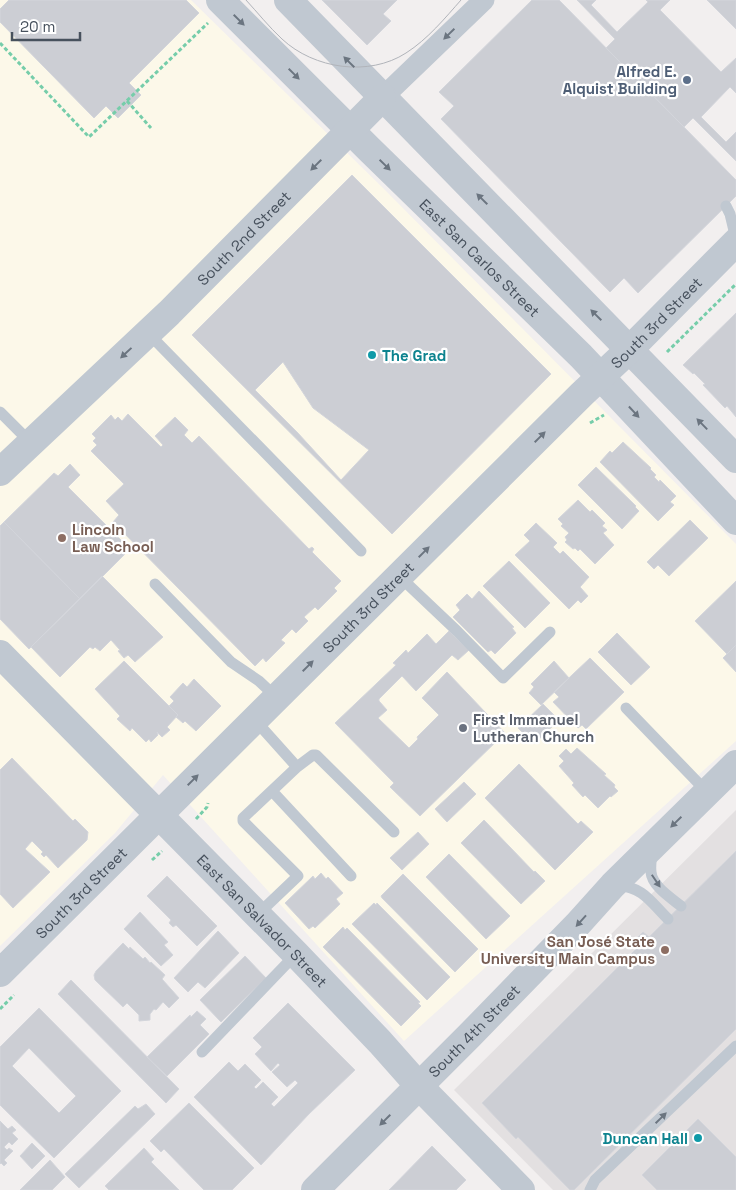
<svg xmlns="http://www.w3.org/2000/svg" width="736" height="1190" font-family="'Space Grotesk',sans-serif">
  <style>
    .commercial { fill: #fcf8e9 }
    .education { fill: #e3e0e1 }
    .building { fill: #ccced4; stroke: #d3d5db; fill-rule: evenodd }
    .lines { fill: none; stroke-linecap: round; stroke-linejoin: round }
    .path { stroke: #76cdaa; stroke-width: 3; stroke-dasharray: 4 2.5; stroke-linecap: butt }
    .service { stroke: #c0c8d1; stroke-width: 11 }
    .minor { stroke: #c0c8d1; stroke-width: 21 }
    .tertiary { stroke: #c0c8d1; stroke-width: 28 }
    .tram { stroke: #b1b4ba; stroke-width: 1 }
    .oneway { fill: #6b7580 }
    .service-dot { fill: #5c6f8a; stroke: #fff; stroke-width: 2 }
    .culture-dot { fill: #0f9aa8; stroke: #fff; stroke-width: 2 }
    .education-dot { fill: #8d6e63; stroke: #fff; stroke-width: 2 }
    .worship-dot { fill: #6b7280; stroke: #fff; stroke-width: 2 }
    .labels { text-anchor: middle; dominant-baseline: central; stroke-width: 4.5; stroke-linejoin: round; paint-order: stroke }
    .service-label { font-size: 15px; font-weight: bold; fill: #4e5e75; stroke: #fff; text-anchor: end }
    .street-label { font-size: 15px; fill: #47515d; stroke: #fff }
    .culture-label { font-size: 15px; font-weight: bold; fill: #0d838f; stroke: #fff; text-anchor: start }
    .education-label { font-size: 15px; font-weight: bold; fill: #785e54; stroke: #fff; text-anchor: start }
    .worship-label { font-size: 15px; font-weight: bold; fill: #5b616d; stroke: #fff; text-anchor: start }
  </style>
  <rect width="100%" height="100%" fill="#f2efef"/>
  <path class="commercial" d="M0,0h191l192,188 353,356v197l-332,300 -241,-266 -48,58 -115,113z"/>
  <path class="education" d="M736,810v380h-183l-99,-100z"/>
  <path class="building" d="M9,0h177l13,13 -70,70 12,12 -23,23 -12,-12 -12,12 -94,-96v-13z
    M322,0h75l-14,14 8,7 -24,24z
    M532,0h27l177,180v16l-98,97 -14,-15 -14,14 -169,-173 13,-13 -15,-14z
    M577,0h19l-5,5 26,27 31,-30 -2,-2h24l-10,10 61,62 15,-14v35l-6,-6 -29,30 25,25 10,-10v29l-43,-43 -9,9 -78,-79 9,-9z
    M707,0h29v29z
    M352,175l199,199 -159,160 -200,-199z
    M736,313v104l-9,-11 -2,2 -22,-23 2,-1 -11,-11 -1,1 -10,-9z
    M283,362l30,46 56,42 -28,30 -44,-48 -42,-42z
    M128,414l33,33 2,-2 -8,-9 20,-19 13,13 -4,5 8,8 7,-7 110,113 3,-2 2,2 -2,3 29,29 -7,7 3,3 -19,19 -3,-3 -11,10 4,4 -12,12 -4,-4 -11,11 4,3 -19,19 -3,-4 -8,8 -142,-144 6,-7 -13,-14 18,-17 -33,-33 6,-6 -4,-4 3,-3 -4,-4 19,-19 4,5 3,-3 4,4z
    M623,442l28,26 -1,1 6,6 -2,2 5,5 1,-2 16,16 -6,6 4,3 -16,16 -58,-59 10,-11 2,2z
    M70,464l10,11 -12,12 62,62 -50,50 -76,-77 50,-49 4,3z
    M596,467l40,39 -1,1 4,4 -17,18 -44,-44z
    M578,500l12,12 2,-2 13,13 -3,3 5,4 -4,3 11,12 -19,19 -15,-15 -2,2 -3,-3 -2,1 -8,-7 2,-2 -2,-3 4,-4 -8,-7 2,-2 -5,-5z
    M690,520l18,18 -39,38 -11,-11 -4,4 -7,-7z
    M4,522l76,77 -51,50 -29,-30v-93z
    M536,523l21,20 -4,4 7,7 3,-3 26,26 -9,10 8,9 -7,7 -3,-3 -9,9 -54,-54 15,-14 -6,-6z
    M509,561l41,42 -25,25 -42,-42z
    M102,576l61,61 -28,25 -7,-7 -4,3 -6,-7 2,-1 -9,-10 -11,11 -5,-4 -2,2 -3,-2 -30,30 -29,-30z
    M736,581v64l-9,9 -32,-33z
    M479,591l35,36 -2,1 4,5 -21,21 -4,-4 -3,2 -35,-35 7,-7 -4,-5 11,-11 5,5z
    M449,631l20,19 -11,10 -6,-5 -36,36 -14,-15 -23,23v2l8,9 -9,8 31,30 9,-9 -1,-2 22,-22 -17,-17 25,-26 58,61 -85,83 -30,-29 4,-4 -59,-60 61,-58 -3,-2 13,-13 2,3 19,-19 9,10z
    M617,633l33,34 -19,18 -33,-33z
    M736,645v27l-13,-14z
    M590,658l34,34 -38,37 -4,-4 -4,3 -25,-26 6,-5 -5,-5z
    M124,661l54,54 -11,12 3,3 -8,7 -5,-5 1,3 -7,7 -2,-3 -3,3 -14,-14 -2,3 -13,-12 3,-3 -25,-27z
    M554,661l15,17 -28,27 -12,-12 5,-6 -3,-3z
    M194,679l27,27 -25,25 -11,-10 -2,2 -7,-6 2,-2 -9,-9 5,-5 -4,-4 13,-14 4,4z
    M543,704l16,16 -25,24 -16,-16z
    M577,748l29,26 -2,1 11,10 -1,2 4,4 -7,6 -1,-1 -12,12 -13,-13 -2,2 -11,-12 2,-2 -15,-17 5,-5 -5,-5 7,-7 5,5z
    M12,758l61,63 2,-2 13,13 -1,8 -29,28 -12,-13 -2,2 -3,-3 2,-2 -11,-11 -7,8 25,23 -37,36 -13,-14v-124z
    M519,764l59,60 3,-3 12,11 -38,38 -70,-72z
    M464,782l12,12 -29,28 -12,-13z
    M484,820l50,52 1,-1 10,10 -24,23 -60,-61z
    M418,832l11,12 -27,26 -12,-12z
    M736,851v178l-162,161h-4l-52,-53 -2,2 -34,-36 154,-154 -5,-5 12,-12 6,5z
    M449,854l61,62 -24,23 -60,-62z
    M321,873l5,6 2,-2 15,16 -7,6 4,5 -25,24 -2,-2 -4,3 -24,-26 28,-27 2,3z
    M403,874l75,75 -23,23 -73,-74 -1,-2z
    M167,876l50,50 -20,20 -21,-21 -3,2 -4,-4 2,-3 -24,-24z
    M374,903l2,2 1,-2 73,74 -23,23 -75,-76z
    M140,912l28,30 -4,3 9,10 -12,11 -37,-37z
    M343,927l2,3 2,-2 73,74 -2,1 3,3 -20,20 -78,-79z
    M218,931l21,22 -34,35 -7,-6 -10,10 -14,-14z
    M123,943l6,6 1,-2 13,12 2,-2 5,6 1,-1 14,13 -3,4 17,19 -10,10 -6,-6 -7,8 -2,-1 -4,5v6l-11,1v-6l-12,-12 -4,4 -28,-27 -1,-5 2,-4z
    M245,956l21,22 -45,44 -21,-22z
    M71,980l108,109 -13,14 -108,-109z
    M288,1003l67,67 -46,44 -48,51 -67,-68 35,-35 9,9 7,-7 16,16 -7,7 2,2 7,-7 15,15 -7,7 3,3 24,-24 -3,-3 -8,7 -15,-15 8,-7 -2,-2 -7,8 -16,-17 7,-7 -9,-9z
    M39,1008l82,83 -67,67 -54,-53v-58zM29,1048l47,48 -17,17 -47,-47z
    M197,1011l9,8 -6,6 9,9 -42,42 -20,-19 43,-42 1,2z
    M189,1103l65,65 -22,22h-28l-40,-41 -3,3 -11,-11z
    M146,1104l9,10 -76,74 -14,-14 70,-68 3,3z
    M698,1119l38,38v33h-79l-15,-15z
    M0,1121l8,8 4,-3 4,4 -4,3 6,6 -6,6 -3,-3 -5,5 3,3 2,-2 4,3 -9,9 3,3 -3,3 -3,-3 -1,1z
    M32,1143l13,13 -13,13 -12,-13z
    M432,1146l34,34 -10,10h-67z
    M144,1148l10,11 -3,3 28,28h-70l-4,-4z
    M50,1160l15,17 -13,13h-32z"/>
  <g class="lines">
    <path class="path" d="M0,43l89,94 119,-114
      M127,101l24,27
      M667,352l69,-68
      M590,423l14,-8
      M196,819l11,-12 1,-4
      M152,860l10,-9
      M0,1009l14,-14"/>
    <path class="service" d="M726,206l4,8 6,25
      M148,333l213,218
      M0,412l30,30
      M399,576l58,55 46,47 47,-46
      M155,584l76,78 28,19 17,16
      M626,708l81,84
      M254,719l43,48 16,-12h3l78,77
      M272,791l79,85
      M651,852c1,7 -1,13 0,20 1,14 20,26 30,34
      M617,885c27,3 32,15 51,34
      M257,915l41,-39 -55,-55v-3l54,-51
      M202,1052l94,-98
      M590,1190l5,-10 141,-134"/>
    <path class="minor" d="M382,98l102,-98"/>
    <g class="tertiary">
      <path id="s1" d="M220,0l149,149 212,207 155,165"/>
      <path d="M288,0l448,459"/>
      <path id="s2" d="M0,472l169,-159 213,-215"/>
      <path id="s3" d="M0,654l296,300 84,88 39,44 102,104"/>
      <path id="s4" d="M0,973l582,-579 47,-44 107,-108"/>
      <path id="s5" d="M315,1190l154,-154 108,-111 36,-40 123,-121"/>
    </g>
    <path class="tram" d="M246,0c12,13 23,27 36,39 32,30 87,38 124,14 22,-14 39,-35 55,-53"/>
  </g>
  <defs><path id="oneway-solid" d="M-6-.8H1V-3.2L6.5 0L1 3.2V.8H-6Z" transform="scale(1.25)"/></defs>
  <g class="oneway">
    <use href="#oneway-solid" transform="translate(239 20) rotate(45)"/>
    <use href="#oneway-solid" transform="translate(449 34) rotate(136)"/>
    <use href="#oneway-solid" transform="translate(349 62) rotate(-135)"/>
    <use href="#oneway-solid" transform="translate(294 74) rotate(45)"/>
    <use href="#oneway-solid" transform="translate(316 165) rotate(135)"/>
    <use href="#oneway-solid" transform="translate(385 165) rotate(44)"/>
    <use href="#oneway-solid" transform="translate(482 199) rotate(-135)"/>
    <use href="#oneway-solid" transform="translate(596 315) rotate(-135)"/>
    <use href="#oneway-solid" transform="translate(126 353) rotate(137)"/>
    <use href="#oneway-solid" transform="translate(634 412) rotate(47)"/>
    <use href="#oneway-solid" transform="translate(702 424) rotate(-134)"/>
    <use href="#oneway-solid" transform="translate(540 437) rotate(-45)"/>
    <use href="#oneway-solid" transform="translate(424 552) rotate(-45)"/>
    <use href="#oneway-solid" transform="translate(308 666) rotate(-45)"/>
    <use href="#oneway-solid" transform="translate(193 780) rotate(-45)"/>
    <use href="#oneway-solid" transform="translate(676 822) rotate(136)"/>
    <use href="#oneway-solid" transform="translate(656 881) rotate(56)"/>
    <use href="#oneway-solid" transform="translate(581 921) rotate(132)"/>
    <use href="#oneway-solid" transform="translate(661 1118) rotate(-44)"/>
    <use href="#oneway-solid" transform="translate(385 1120) rotate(135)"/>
  </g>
  <circle class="service-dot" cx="687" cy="80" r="5"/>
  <g class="culture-dot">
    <circle cx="372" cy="355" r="5"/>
    <circle cx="698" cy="1138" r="5"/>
  </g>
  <g class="education-dot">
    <circle cx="62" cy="538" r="5"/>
    <circle cx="665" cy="950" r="5"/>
  </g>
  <circle class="worship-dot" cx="463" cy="728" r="5"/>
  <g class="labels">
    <g class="service-label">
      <text x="677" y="71">Alfred E.<tspan x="677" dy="17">Alquist Building</tspan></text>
    </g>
    <g class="street-label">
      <text stroke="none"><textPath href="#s2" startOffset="338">South 2nd Street</textPath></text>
      <text stroke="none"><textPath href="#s1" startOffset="366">East San Carlos Street</textPath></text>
      <text stroke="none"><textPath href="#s4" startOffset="924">South 3rd Street</textPath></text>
      <text stroke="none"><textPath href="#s4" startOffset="519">South 3rd Street</textPath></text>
      <text stroke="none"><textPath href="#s4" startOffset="114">South 3rd Street</textPath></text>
      <text stroke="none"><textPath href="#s3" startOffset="374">East San Salvador Street</textPath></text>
      <text stroke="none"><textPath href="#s5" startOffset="225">South 4th Street</textPath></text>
    </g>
    <g class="culture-label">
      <text x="382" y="355">The Grad</text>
      <text x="688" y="1138" text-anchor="end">Duncan Hall</text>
    </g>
    <g class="education-label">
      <text x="72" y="529">Lincoln<tspan x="72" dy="17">Law School</tspan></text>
      <text x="655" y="941" text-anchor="end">San José State<tspan x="655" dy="17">University Main Campus</tspan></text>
    </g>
    <g class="worship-label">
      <text x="473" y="719">First Immanuel<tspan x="473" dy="17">Lutheran Church</tspan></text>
    </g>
  </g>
  <path d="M12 32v8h68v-8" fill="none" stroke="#47515d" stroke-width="2.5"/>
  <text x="20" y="32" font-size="15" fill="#47515d" stroke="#ffffff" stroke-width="4" paint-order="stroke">20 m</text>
</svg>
